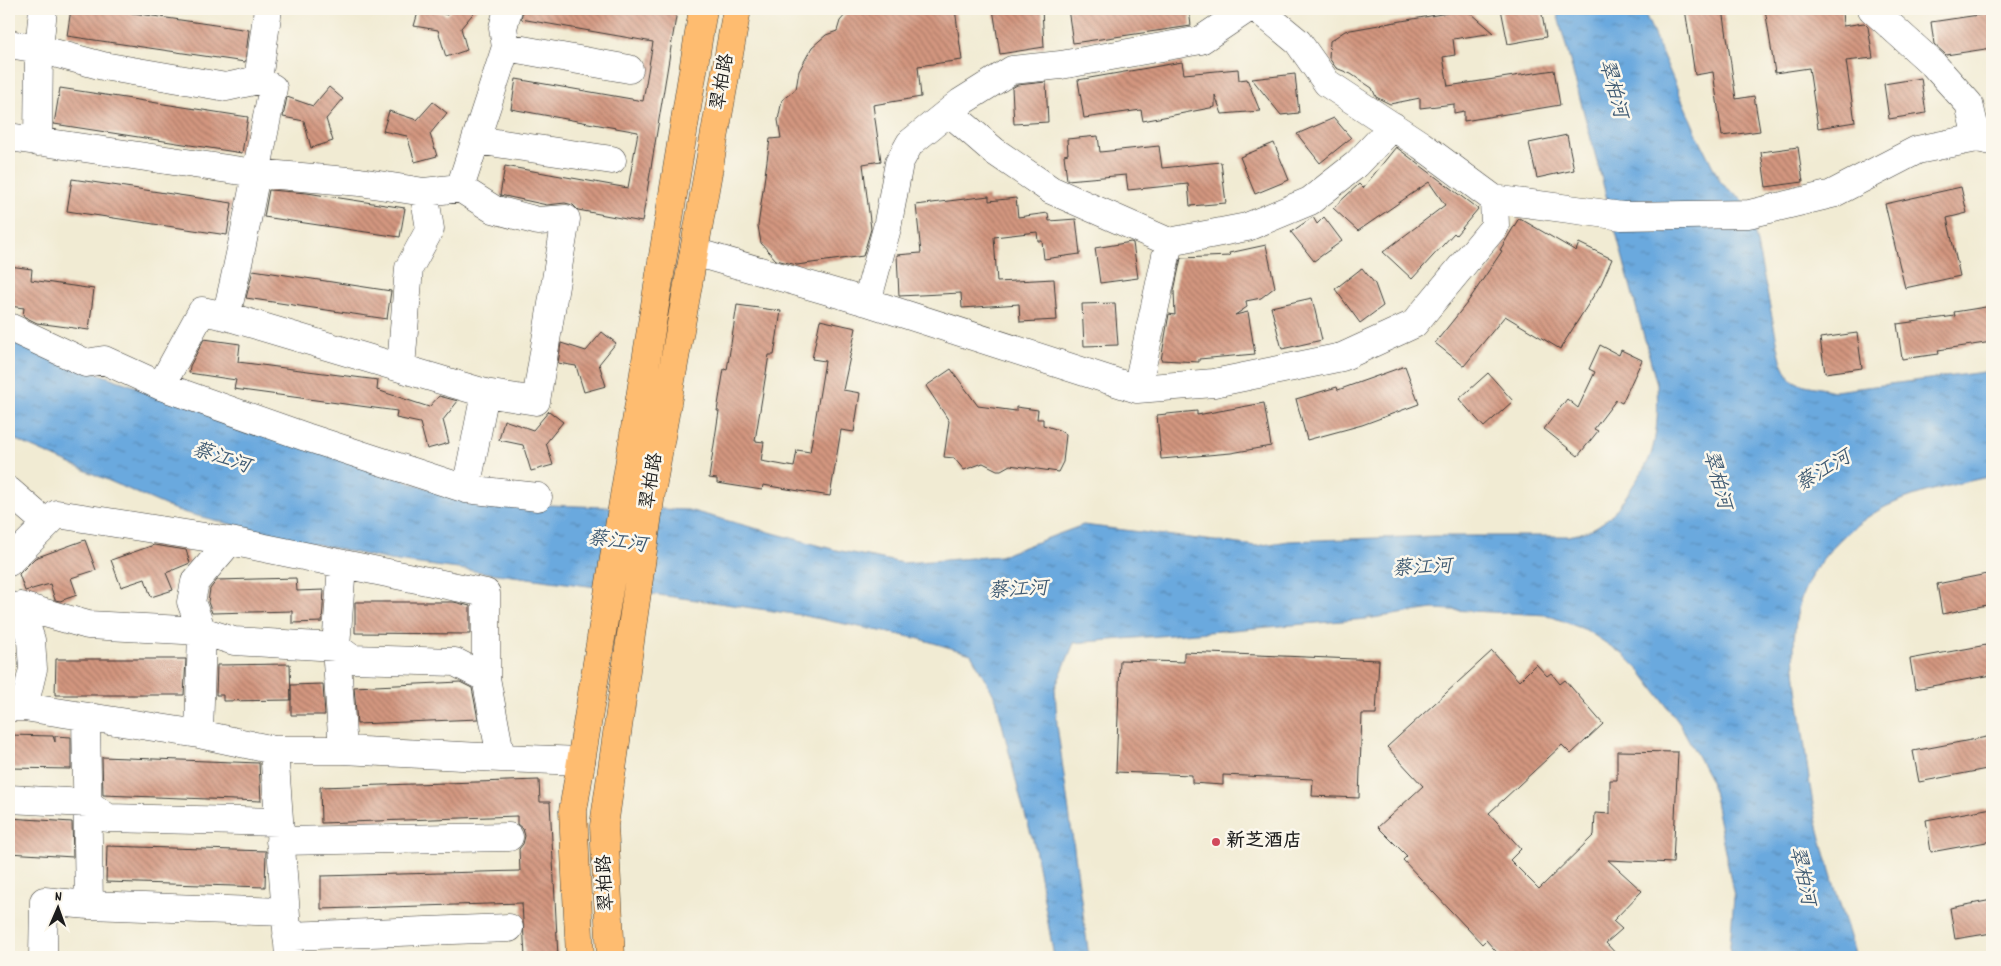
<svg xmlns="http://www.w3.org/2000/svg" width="2001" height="966" font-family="Dekko,'LXGW WenKai TC',sans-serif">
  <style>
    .water { fill: url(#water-ripples); stroke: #44627d }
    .building { fill: url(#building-back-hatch) }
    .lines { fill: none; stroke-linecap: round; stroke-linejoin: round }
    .minor-casing { stroke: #3c3b37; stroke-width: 29 }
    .major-casing { stroke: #3c3b37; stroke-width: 29 }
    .minor { stroke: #fff; stroke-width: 28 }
    .major { stroke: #febc70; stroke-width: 28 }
    .poi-dot { fill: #d1495b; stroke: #fbf7ec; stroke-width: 2 }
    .labels { text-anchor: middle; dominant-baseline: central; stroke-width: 5; stroke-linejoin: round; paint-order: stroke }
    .street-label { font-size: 19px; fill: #1c1c1c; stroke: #fbf7ec }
    .poi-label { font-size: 19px; font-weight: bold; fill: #1c1c1c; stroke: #fbf7ec; text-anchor: start }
    .water-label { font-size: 20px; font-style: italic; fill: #405b73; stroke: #fbf7ec }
  </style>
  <defs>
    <pattern id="water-ripples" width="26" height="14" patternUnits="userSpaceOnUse" patternTransform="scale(1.25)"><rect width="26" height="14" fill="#6ba9de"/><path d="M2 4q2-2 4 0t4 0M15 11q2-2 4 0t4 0" fill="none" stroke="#5789b3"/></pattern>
    <pattern id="building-back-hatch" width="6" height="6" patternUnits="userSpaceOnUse" patternTransform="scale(1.25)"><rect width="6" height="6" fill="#d3967f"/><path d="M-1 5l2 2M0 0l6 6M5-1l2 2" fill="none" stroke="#aa7a67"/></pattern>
  </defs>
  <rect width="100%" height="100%" fill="#fbf7ec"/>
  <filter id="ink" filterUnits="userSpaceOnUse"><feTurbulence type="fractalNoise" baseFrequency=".02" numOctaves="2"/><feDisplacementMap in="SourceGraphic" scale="10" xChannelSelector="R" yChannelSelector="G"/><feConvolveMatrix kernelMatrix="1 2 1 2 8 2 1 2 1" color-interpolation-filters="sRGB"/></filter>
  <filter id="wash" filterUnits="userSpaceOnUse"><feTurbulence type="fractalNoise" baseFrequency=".0096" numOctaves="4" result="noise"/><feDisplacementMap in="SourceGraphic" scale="20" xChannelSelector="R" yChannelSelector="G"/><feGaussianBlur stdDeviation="1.12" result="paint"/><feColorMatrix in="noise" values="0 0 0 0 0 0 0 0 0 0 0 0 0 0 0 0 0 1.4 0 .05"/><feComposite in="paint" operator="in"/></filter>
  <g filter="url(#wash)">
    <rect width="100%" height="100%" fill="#f1ebd3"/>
    <path class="water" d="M1556,9h87l56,130 22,44 26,21 4,11 30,145 9,19 10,5 35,7 157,-20v105c-35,8 -72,15 -105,30 -37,18 -75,56 -87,96 -11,39 -4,77 1,116 4,29 7,58 12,86 10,50 29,104 43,153h-127l5,-61 -23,-115 -31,-57 -38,-51 -18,-18 -38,-25 -39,-15 -114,-6 -67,10 -292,24 -19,45 2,37 32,232h-35l-20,-114 -12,-38 -26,-106 -25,-45 -51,-15 -120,-24 -88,-13 -323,-42 -115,-25 -96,-24 -169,-74v-98l33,15 425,148 221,8 148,40 67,13 97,-7 83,-31 173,21 33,-5 146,-5h133c36,-6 47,-23 66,-52 8,-12 16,-23 19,-37 5,-21 5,-41 4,-62z"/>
    <g id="blocks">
      <path class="building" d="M71,9h34l144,21 -4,32 -178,-26z
        M419,9h10l18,6 6,-6h24l-16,19 6,22 -21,7 -8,-27 -24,-4z
        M523,9h117l18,3v-3h5l14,2 -35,211 -64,-12 -5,-5 -8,-2 -18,2 -47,-10 5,-29 123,22 10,-56 -127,-23 5,-30 127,22 10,-59 -132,-23z
        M861,9h94l7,51 -44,6 3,31 -48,8 8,56 -18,3 8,65 -8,27 -66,9 -21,-5 -15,-17 -3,-17 12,-87 11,-1 -3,-18 4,-20 14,-11 3,-18 13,-24 14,-12 11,-4 3,-10 6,-7z
        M993,9h49l2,38 -44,7z
        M1068,9h121l2,17 -118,17z
        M1501,9h40l5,28 -38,7z
        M1685,9h38l13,90 18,-3 6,35 -38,5 -9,-64 -18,3z
        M1765,9h77l1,17 21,-3 4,4 5,31 -27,3 9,61 -37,6 -9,-60 -34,5z
        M1464,10l7,3 23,20 -41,6 2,16 -12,2 5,29 106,-16 6,35 -96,16v-10l-10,2v-9l-34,4v-10l-30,6 -14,-7 -4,-9 -21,-14 -15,-6 -7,-10 1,-17 15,-10z
        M1992,13v35l-46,7 -12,-11 -3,-22z
        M1182,62l2,12 54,-5 1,11 8,-1 13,32 -38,3 -7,-19v12l-72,14 -2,-11 -57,8 -6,-38z
        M1295,74l4,39 -18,2 -29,-36z
        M1921,78l5,35 -37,6 -5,-35z
        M1046,82l2,40 -34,2 -2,-36 5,-3z
        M329,87l14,12 -17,20 7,22 -22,7 -7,-27 -21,-4 4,-20 26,9z
        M60,88l188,29 -6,36 -188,-29z
        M433,102l14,11 -17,21 7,22 -22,6 -8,-26 -24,-5 6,-20 28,9z
        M1334,118l17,20 -31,25 -23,-29z
        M1567,135l7,35 -37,8 -8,-35z
        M1098,136l2,16 59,-6 3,22 59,-6 5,41 -36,3 -2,-22 -60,6 -2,-15 -59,5 -3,-25 4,-1 -1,-15z
        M1274,143l15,37 -34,14 -15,-37z
        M1396,147l82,62 -22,26 -2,-2 -42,46 -29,-27 62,-47 -16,-23 -71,49 -25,-23 26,-24 4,4z
        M1798,147l5,35 -37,5 -5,-35z
        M72,179l160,24 -5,32 -160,-24z
        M1961,187l6,26 -20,5 13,58 -55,12 -20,-84z
        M269,190l38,3 98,15 -5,29 -136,-20z
        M989,196v5l27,-3 2,19 30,-4 1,8 27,-2 4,35 -36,5 -2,-18h-4l-1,-9 -43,5 3,45 57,-3 3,41 -37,2 -1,-18 -57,4 -1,-15 -62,3 -2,-41 24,-2 -5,-48z
        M1313,217l4,7 7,-7 18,24 -28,20 -23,-29z
        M1519,218l57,33 3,-8 33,16 -11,25 -41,65 -55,-33 -41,50 -29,-23 32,-40 35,-52 -2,-1z
        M1131,242l2,1 5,35 -38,5 -5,-35z
        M1266,245l9,42 -14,11 -15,3 1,6 -12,8 13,-3 7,42 -56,5v3l-38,-2 8,-46 6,1 -1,-24 7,-33 49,-2 -1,-3z
        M9,266l23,3 -1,11 63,9 -5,41 -52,-7 -14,-7 1,-8 -15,-2z
        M1362,268l13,16 8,22 -23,17 -25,-34z
        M253,270l138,21 -4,28 -141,-21z
        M1312,298l10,42 -40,9 -11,-42z
        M1115,303l3,42 -34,1 -2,-42z
        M737,305l44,6 -7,44h-5l-14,86 9,1 -3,19 33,6 3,-17 13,2 15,-91 -13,-2 8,-39 36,8 -13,62 17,3 -6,39 -13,-2 -11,66 -67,-11 -1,5 -45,-7v-4l-8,-1 10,-67h-2l7,-42 3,1z
        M1992,306v36l-54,8 1,4 -37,5 -5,-35 58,-8 -1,-4z
        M602,332l14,11 -17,21 7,22 -22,6 -8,-26 -18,-3 3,-20 25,8z
        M1857,333l5,35 -37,5 -5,-35z
        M204,339l36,5 -2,18 140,18 -1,10 52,17 10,-11 19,5 -15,19 6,23 -22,6 -7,-26 -24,-5 1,-7 -163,-22 2,-9 -47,-7 1,-7z
        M1600,345l19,10 2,-5 21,10 -20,43 -6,-3 -22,29 4,2 -20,25 -34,-27 23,-30 11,9 17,-36 -6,-3z
        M1405,366l14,38 -57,21 -55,15 -11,-41 41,-12 1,3z
        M951,369l27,37 38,5v-4l22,3 -1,9h6v6l16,5 7,5 -3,27 -5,10 -48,-7 -9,5h-4l-14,-7 -19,7 -10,-12 -10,-1 5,-36 -23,-35z
        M1488,373l25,28 -29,26 -25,-28z
        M1264,403l7,43 -40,7 -70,6 -4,-44 40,-4v4z
        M549,411l14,11 -17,21 7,22 -22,6 -8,-26 -24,-5 5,-20 29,10z
        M85,540l11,30 -25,8 6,17 -17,6 -5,-1 -5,-16 -25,7 -6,-17 16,-16z
        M154,545l32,5 4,13 -24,10 7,17 -22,7 -6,-18 -24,8 -10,-27z
        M1992,573v31l-50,10 -5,-30z
        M296,578l1,13 27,-1 -2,32 -30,1v-12l-80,2 -4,-11 2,-13 7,-9z
        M355,602h99l16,4v28l-115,-1z
        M1992,644v31l-77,14 -5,-30z
        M1492,651l27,30 17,-17 11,12 4,-3 9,11 5,-4 38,44 -32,30 -9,-9 -73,68 32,36 -11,11 29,29 55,-54 1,-22 15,1v-34h7v-29l61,1 -5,111 -65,-3 34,31 -29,30 9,8 -16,14 13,14h-118l-15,-17 -4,4 -79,-84 4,-4 -29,-29 45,-41 -36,-39z
        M1184,652l195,8 -3,54h-14l-3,84 -47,-2 1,-17 -90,-4v10l-31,-2v-8l-76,-3 4,-112 64,2z
        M56,659h130l-2,36h-129z
        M290,664l1,36 -68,1v-6h-7l1,-30z
        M460,682l12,6 6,31 -121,5 -3,-37z
        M323,684l2,31h-34v-30z
        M9,735l44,1 2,6v-6l16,1v32l-62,-1z
        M1992,736v32l-73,14 -6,-31z
        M102,757l157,6 2,38 -158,-6z
        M539,780l1,22h10l8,155h-33l-3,-54 -201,6v-33l199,-5 -1,-22 4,-5 2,-8 -2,-7 -6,-5v-8l-196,7 -1,-36z
        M1992,808v33l-61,11 -5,-32z
        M9,818l63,4 1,35 -64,-4z
        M107,846l159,5 -1,36 -159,-5z
        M1992,900v33l-37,6 -5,-31z"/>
    </g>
  </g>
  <g filter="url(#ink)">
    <use href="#blocks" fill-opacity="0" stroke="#3c3b37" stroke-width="1"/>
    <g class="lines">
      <defs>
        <path id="minor" d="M1258,9l40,33 29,41 94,62 73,54 128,17 127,-2 83,-20 85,-44 60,-12 15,3
          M1872,9l61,55 36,40 8,34
          M9,44l30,5 64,17 123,21 32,-7
          M506,47l123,22
          M949,112l45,39 57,39 118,52 78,-15 63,-26 47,-37 36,-38
          M9,137l246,36 105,9 64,10 36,-4 46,-141 -3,-19 5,-19
          M476,140l136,20
          M38,142l1,-93 4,-40
          M460,188l33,21 45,12 28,-2 -30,182 -51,-8
          M694,252l173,50 270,87 77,-6 128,-26 72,-33 81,-98 -1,-27
          M867,302l20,-74 12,-65 11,-20 51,-41 51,-32 49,-5 140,-25 46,-31
          M226,316l259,77 -19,96
          M9,327l77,36 18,-3 57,26 145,51 160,52 72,8
          M401,367l8,-99 21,-39 -6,-37
          M161,386l41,-75 24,5c19,-76 31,-152 47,-228l-15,-8 10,-71
          M1137,389l32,-147
          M9,491l37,32
          M9,562l48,-48 173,27 256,52v85l15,80 80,3
          M342,565l-6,82 7,103
          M20,606l11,34 2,29 -9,38
          M9,609l11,-3 68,19 114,6 32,10 102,6 16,12 103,3 31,16
          M9,707h15l175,27 75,16h69l158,8
          M199,734l3,-103 -11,-29 4,-20 35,-41
          M274,750l15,207
          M9,799l78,4 21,15 171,4
          M280,841l229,-4
          M89,905l196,7
          M287,936l222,-8
          M43,957l1,-56 45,4 -3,-188"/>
        <path id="major" d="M580,957l-7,-146 130,-802
          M611,957l-7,-131 47,-333 86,-484"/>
      </defs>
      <use href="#minor" class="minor-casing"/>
      <use href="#major" class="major-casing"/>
      <use href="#minor" class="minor"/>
      <use href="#major" class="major"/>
    </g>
  </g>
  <circle class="poi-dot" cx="1216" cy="842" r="5"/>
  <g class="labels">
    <g class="street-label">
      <text transform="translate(724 82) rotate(-80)">翠柏路</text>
      <text transform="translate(653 481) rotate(-81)">翠柏路</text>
      <text transform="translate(607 883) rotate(-93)">翠柏路</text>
    </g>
    <g class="poi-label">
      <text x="1226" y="842">新芝酒店</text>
    </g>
    <g class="water-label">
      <text transform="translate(1612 89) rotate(75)">翠柏河</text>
      <text transform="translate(221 459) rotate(18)">蔡江河</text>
      <text transform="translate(1824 472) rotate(-31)">蔡江河</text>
      <text transform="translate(1716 480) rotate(75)">翠柏河</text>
      <text transform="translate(617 543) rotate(8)">蔡江河</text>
      <text transform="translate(1422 569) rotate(-3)">蔡江河</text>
      <text transform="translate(1018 591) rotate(-3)">蔡江河</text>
      <text transform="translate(1801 876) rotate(78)">翠柏河</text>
    </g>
  </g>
  <rect width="2001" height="966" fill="none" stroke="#fbf7ec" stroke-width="30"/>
  <g transform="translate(58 908) rotate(2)" stroke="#fbf7ec" stroke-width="4" paint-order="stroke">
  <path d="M0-4L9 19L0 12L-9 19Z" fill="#1c1c1c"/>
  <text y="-8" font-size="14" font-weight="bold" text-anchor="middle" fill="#1c1c1c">N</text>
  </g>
</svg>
